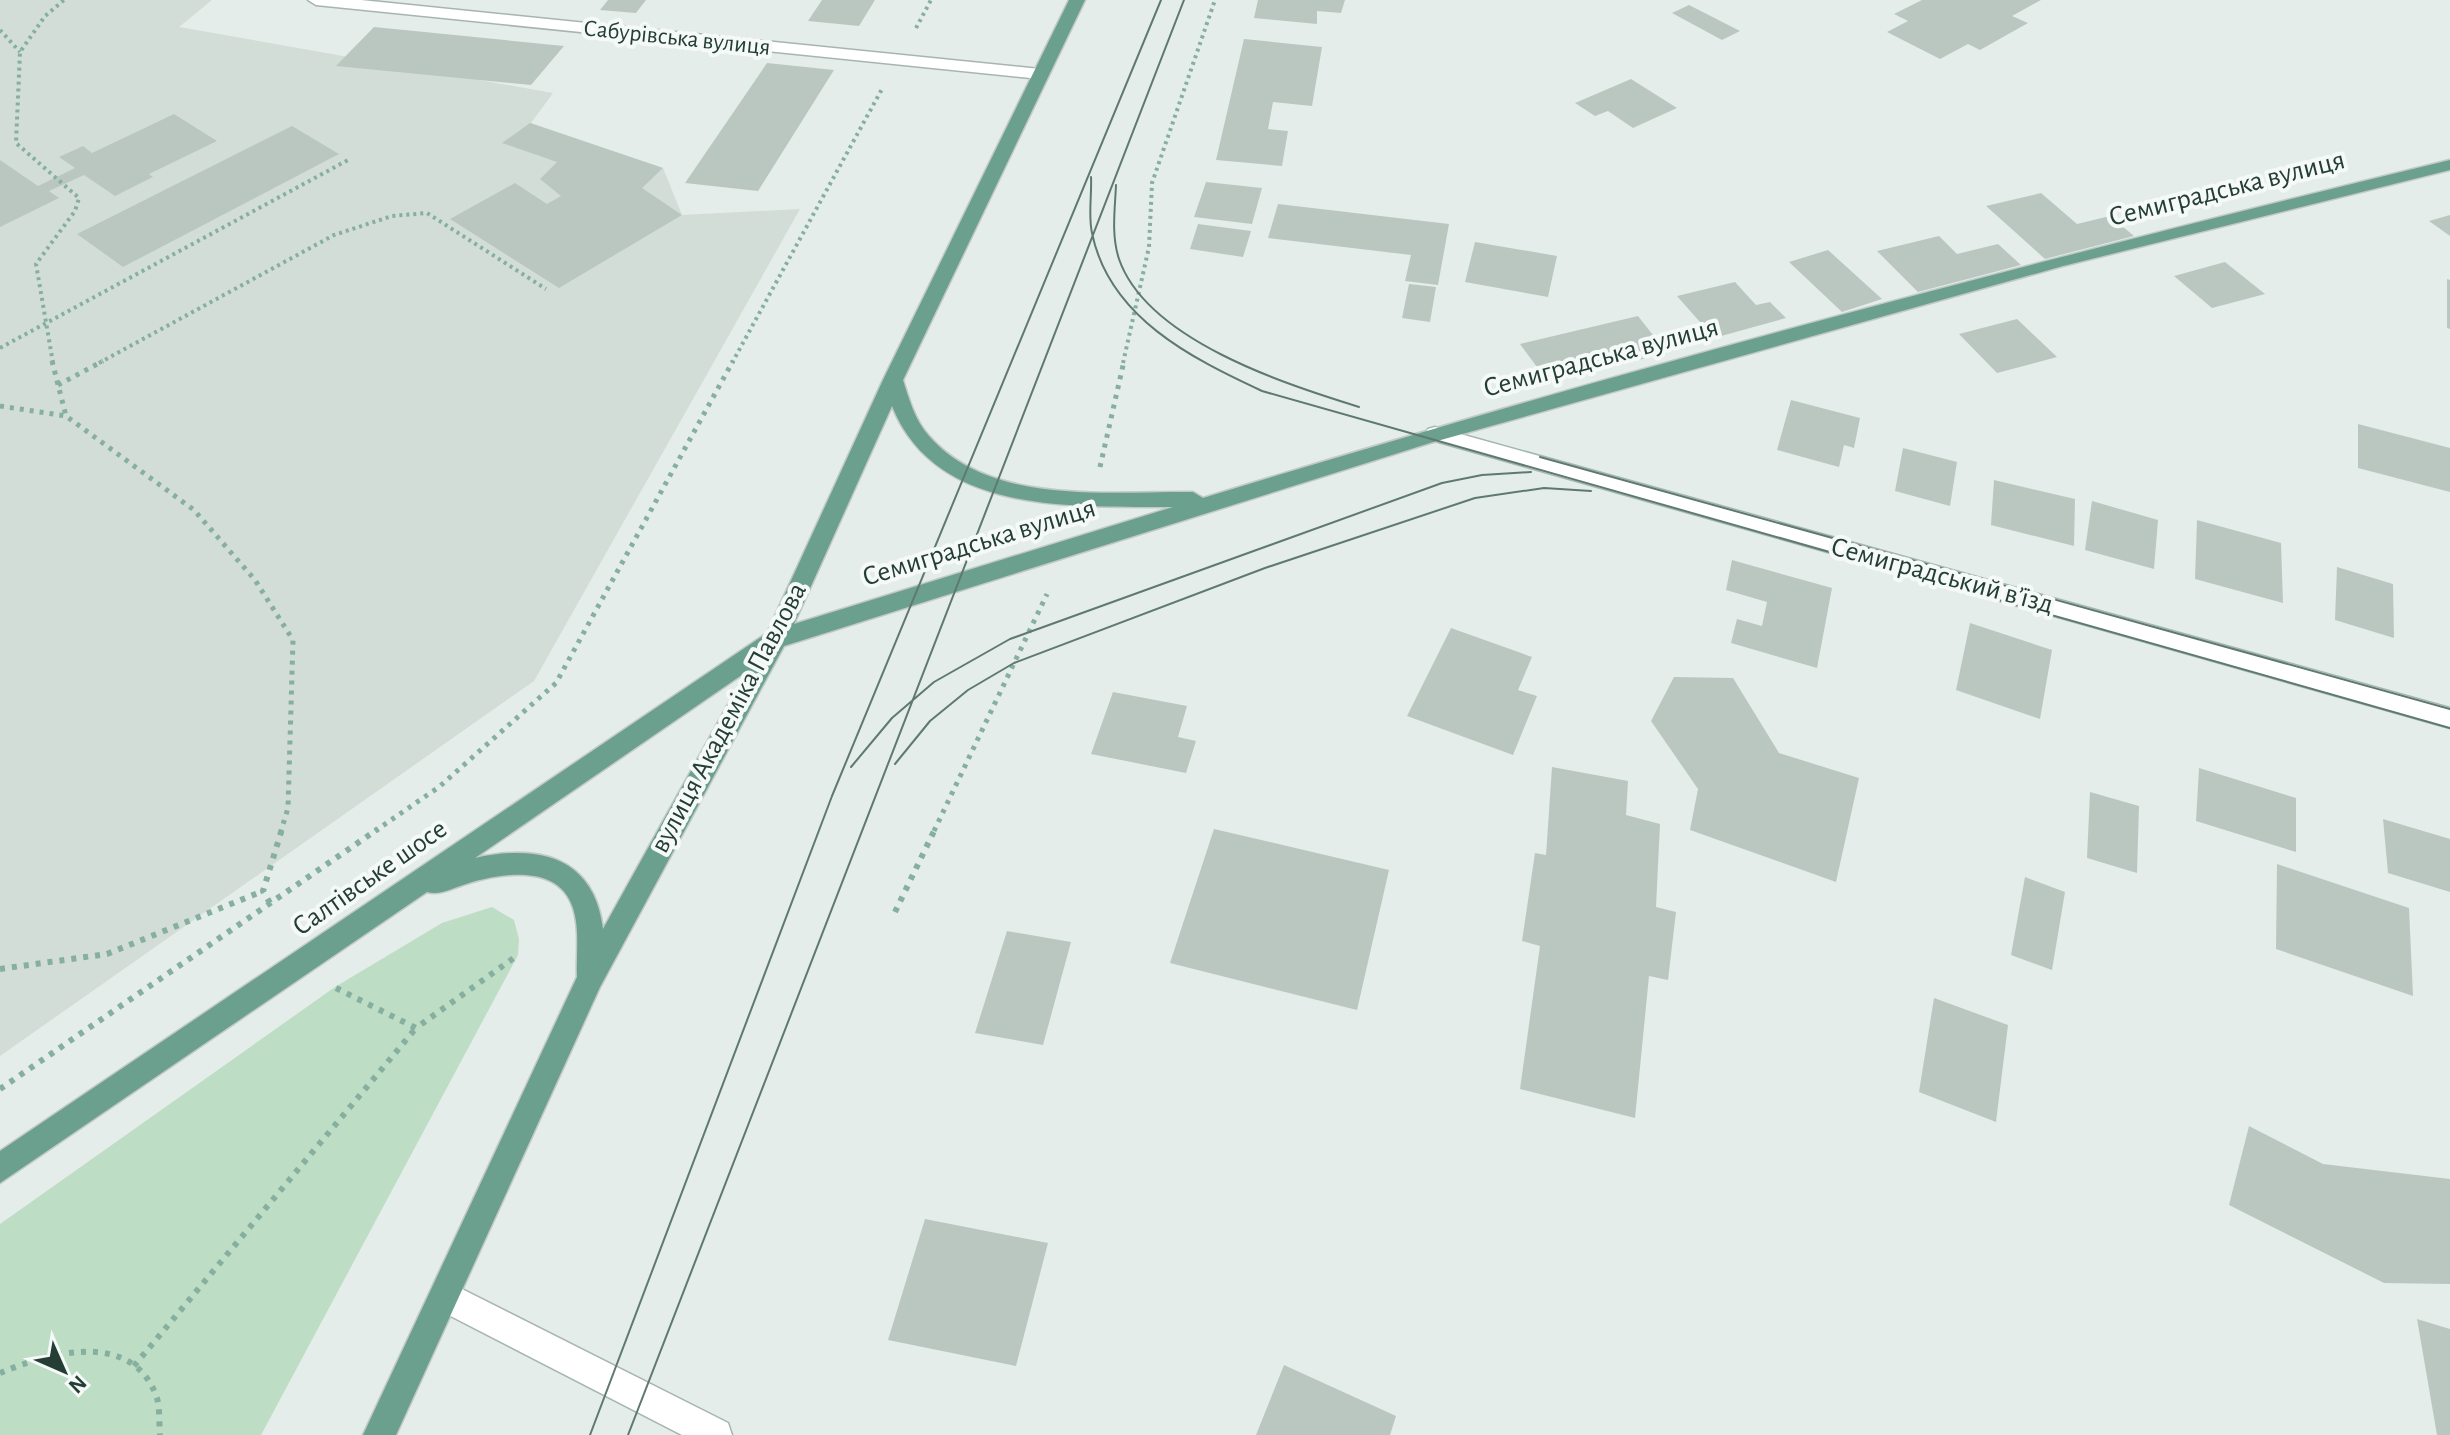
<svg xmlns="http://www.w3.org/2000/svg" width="2450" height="1435" font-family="'Alegreya Sans',sans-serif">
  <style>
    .built { fill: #d2ddd7 }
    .green { fill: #beddc5 }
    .building { fill: #bac7c1 }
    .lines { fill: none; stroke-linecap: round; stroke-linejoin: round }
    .street-casing { stroke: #a7b5b0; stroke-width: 3 }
    .secondary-casing { stroke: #a3b8b0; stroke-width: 3 }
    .primary-casing { stroke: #c2c9c7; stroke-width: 3 }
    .path-far2 { stroke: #86afa0; stroke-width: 4; stroke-dasharray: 3 4; stroke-linecap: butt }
    .path-far1 { stroke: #86afa0; stroke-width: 5; stroke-dasharray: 4 6; stroke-linecap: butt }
    .path { stroke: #86afa0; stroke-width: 6; stroke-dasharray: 5 7; stroke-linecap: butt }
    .street { fill: #fff; fill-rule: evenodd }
    .secondary { fill: #fff; fill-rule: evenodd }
    .primary { fill: #6ba08f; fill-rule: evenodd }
    .tram { stroke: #5f7971; stroke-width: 2 }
    .labels { text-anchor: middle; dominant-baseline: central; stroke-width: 8; stroke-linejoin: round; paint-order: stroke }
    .far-street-label { font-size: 24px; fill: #243e36; stroke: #f5f9f7 }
    .street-label { font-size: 28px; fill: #243e36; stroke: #f5f9f7 }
  </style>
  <rect width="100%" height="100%" fill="#e4ede9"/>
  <path class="built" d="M0,0h212l-33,27 374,66 -22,30 132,45 19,47 118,-6 -266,472 -534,375z"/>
  <path class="green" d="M492,907l22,13 5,19 -1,16 -257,480h-261v-211l335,-237 107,-64z"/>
  <path class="building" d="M608,0h38l-10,13 -36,-3z
    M822,0h53l-16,26 -51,-5z
    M1258,0h87l-4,13 -24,-2v13l-63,-6z
    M1922,0h119l-29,16 16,7 -48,27 -12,-6 -28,15 -53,-27 21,-11 -14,-7z
    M1689,5l51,26 -18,9 -50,-27z
    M374,27l190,19 -33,39 -195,-19z
    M1244,39l78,8 -10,59 -39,-4 -5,27 20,2 -6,35 -66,-6z
    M767,63l67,7 -76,121 -73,-8z
    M1631,79l46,29 -44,20 -25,-17 -13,5 -20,-13z
    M174,114l43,27 -68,33 4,3 -38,19 -31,-21 -35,16 10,7 -59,29v-67l38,26 37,-18 -16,-11 24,-11 9,7z
    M530,123l133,45 -21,20 40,27 -123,73 -109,-69 65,-36 32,21 14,-8 -21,-17 17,-17 -55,-19z
    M292,126l47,28 -216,113 -46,-33z
    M1206,182l56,6 -10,36 -58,-7z
    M2041,193l36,31 33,-8 24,20 -89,23 -59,-53z
    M1278,204l171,20 -11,61 -33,-4 6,-26 -143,-17z
    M2450,215v21l-21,-15z
    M1198,224l53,7 -8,26 -53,-8z
    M1939,236l18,18 41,-10 23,21 -103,27 -41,-41z
    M1475,242l82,14 -9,41 -83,-15z
    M1828,250l54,49 -40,13 -53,-50z
    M2225,262l40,32 -53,14 -38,-32z
    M2447,279l3,1v49l-3,-1z
    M1735,282l21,23 14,-3 16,16 -72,20 -37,-42z
    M1409,284l27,3 -6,35 -28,-4z
    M1638,316l29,37 -119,29 -28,-38z
    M2017,319l40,38 -60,16 -38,-39z
    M1791,400l69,18 -6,30 -10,-3 -5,22 -62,-17z
    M2358,424l92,24v44l-92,-24z
    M1903,448l54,14 -7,44 -55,-15z
    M1994,480l81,19 -1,47 -83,-21z
    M2092,501l66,19 -4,49 -69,-19z
    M2197,520l84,23 2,60 -88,-24z
    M1732,560l100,28 -15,80 -86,-25 6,-24 25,7 5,-24 -41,-12z
    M2337,567l56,17 1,54 -59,-18z
    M1970,623l82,27 -12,69 -84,-29z
    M1451,628l81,29 -14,33 19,6 -24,59 -106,-39z
    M1674,677l59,1 46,75 80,25 -23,104 -146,-52 8,-41 -47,-68z
    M1113,692l74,14 -9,31 18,4 -10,32 -95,-19z
    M1552,767l76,14 -2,34 34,9 -4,83 20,5 -8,68 -19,-4 -14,142 -115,-29 20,-143 -18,-5 13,-88 11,2z
    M2199,768l97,30v54l-100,-31z
    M2090,792l49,14 -2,67 -50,-15z
    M2383,819l67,20v53l-62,-19z
    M1214,829l175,41 -32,140 -187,-47z
    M2277,864l132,44 4,88 -137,-47z
    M2025,877l40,15 -13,78 -41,-15z
    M1007,931l64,11 -28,103 -68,-12z
    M1934,998l74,27 -12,97 -77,-30z
    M2249,1126l74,38 127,15v105l-66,-1 -155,-78z
    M925,1219l123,24 -32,123 -128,-26z
    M2417,1319l33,10v106h-13z
    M1284,1365l112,51 -6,19h-134z"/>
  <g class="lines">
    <defs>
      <path id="street" d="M308,0h53l679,69 8,5 -8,5 -724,-74z
        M446,1281l282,142 4,12h-50l-247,-127 -5,-11 5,-11z"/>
      <path id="secondary" d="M1435,427l1015,281v20l-1022,-289 -3,-5 3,-5z"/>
      <path id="primary" d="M1069,0h16l-182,380c6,19 12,41 26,56 61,70 180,55 264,56l10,6c412,-127 828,-236 1247,-338v10l-387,96 -633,177 -646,203 -184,341 -204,448h-33l214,-458c-1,-22 3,-47 -4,-69 -14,-44 -70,-35 -104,-25 -14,4 -29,13 -42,9l-427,291v-32l767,-518 116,-253zM892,406c44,110 182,100 281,101l-379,117zM746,672l-143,257c-9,-73 -65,-85 -128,-71z"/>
    </defs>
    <use href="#street" class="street-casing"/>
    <use href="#secondary" class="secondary-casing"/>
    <use href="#primary" class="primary-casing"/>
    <path class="path-far2" d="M916,28l15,-28
      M0,30l20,22
      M0,348l348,-188
      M53,363l-17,-99 39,-53 4,-13 -63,-55 4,-91 25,-36 19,-16
      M99,363l235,-128 58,-19 35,-3 119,76
      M732,363l150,-274
      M1123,363l26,-116 3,-64 63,-183"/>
    <path class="path-far1" d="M52,361l14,55 128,94 61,70 38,60 -5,168 -7,23
      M58,385l45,-24
      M0,406l66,10
      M1100,467l24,-106
      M375,831l64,-44 117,-104 177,-322
      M934,831l113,-237"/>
    <path class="path" d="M270,903l-7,-12 19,-62
      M895,912l40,-83
      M0,969l107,-15 156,-63
      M336,988l80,40 102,-73
      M0,1089l378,-260
      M134,1366l282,-338
      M0,1373c51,-21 133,-44 157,25 3,11 2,25 3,37"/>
    <use href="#street" class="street"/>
    <use href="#secondary" class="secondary"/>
    <use href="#primary" class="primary"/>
    <path class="tram" d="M1091,177c1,18 -3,38 1,56 17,84 99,125 170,158l1188,337
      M1116,185c-1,24 -5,50 3,74 28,81 166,125 240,148
      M1540,457l910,252
      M895,764l35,-43 38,-31 46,-27 251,-95 210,-70 69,-10 47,3
      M851,767l41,-49 42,-36 76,-43 432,-156 40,-8 49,-3
      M590,1435l242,-639 329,-796
      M628,1435l556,-1435"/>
  </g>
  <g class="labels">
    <g class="far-street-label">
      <text transform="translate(677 38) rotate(6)">Сабурівська вулиця</text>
    </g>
    <g class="street-label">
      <text transform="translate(2227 189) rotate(-14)">Семиградська вулиця</text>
      <text transform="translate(1601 358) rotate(-15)">Семиградська вулиця</text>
      <text transform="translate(979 543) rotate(-17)">Семиградська вулиця</text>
      <text transform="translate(1942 576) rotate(15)">Семиградський в’їзд</text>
      <text transform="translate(729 718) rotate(-62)">вулиця Академіка Павлова</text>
      <text transform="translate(370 878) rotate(-35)">Салтівське шосе</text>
    </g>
  </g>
  <g transform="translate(64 1371) rotate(135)" stroke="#f5f9f7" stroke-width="6" paint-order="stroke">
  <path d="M0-6L14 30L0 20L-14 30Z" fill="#243e36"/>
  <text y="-12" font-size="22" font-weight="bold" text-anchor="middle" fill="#243e36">N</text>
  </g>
</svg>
